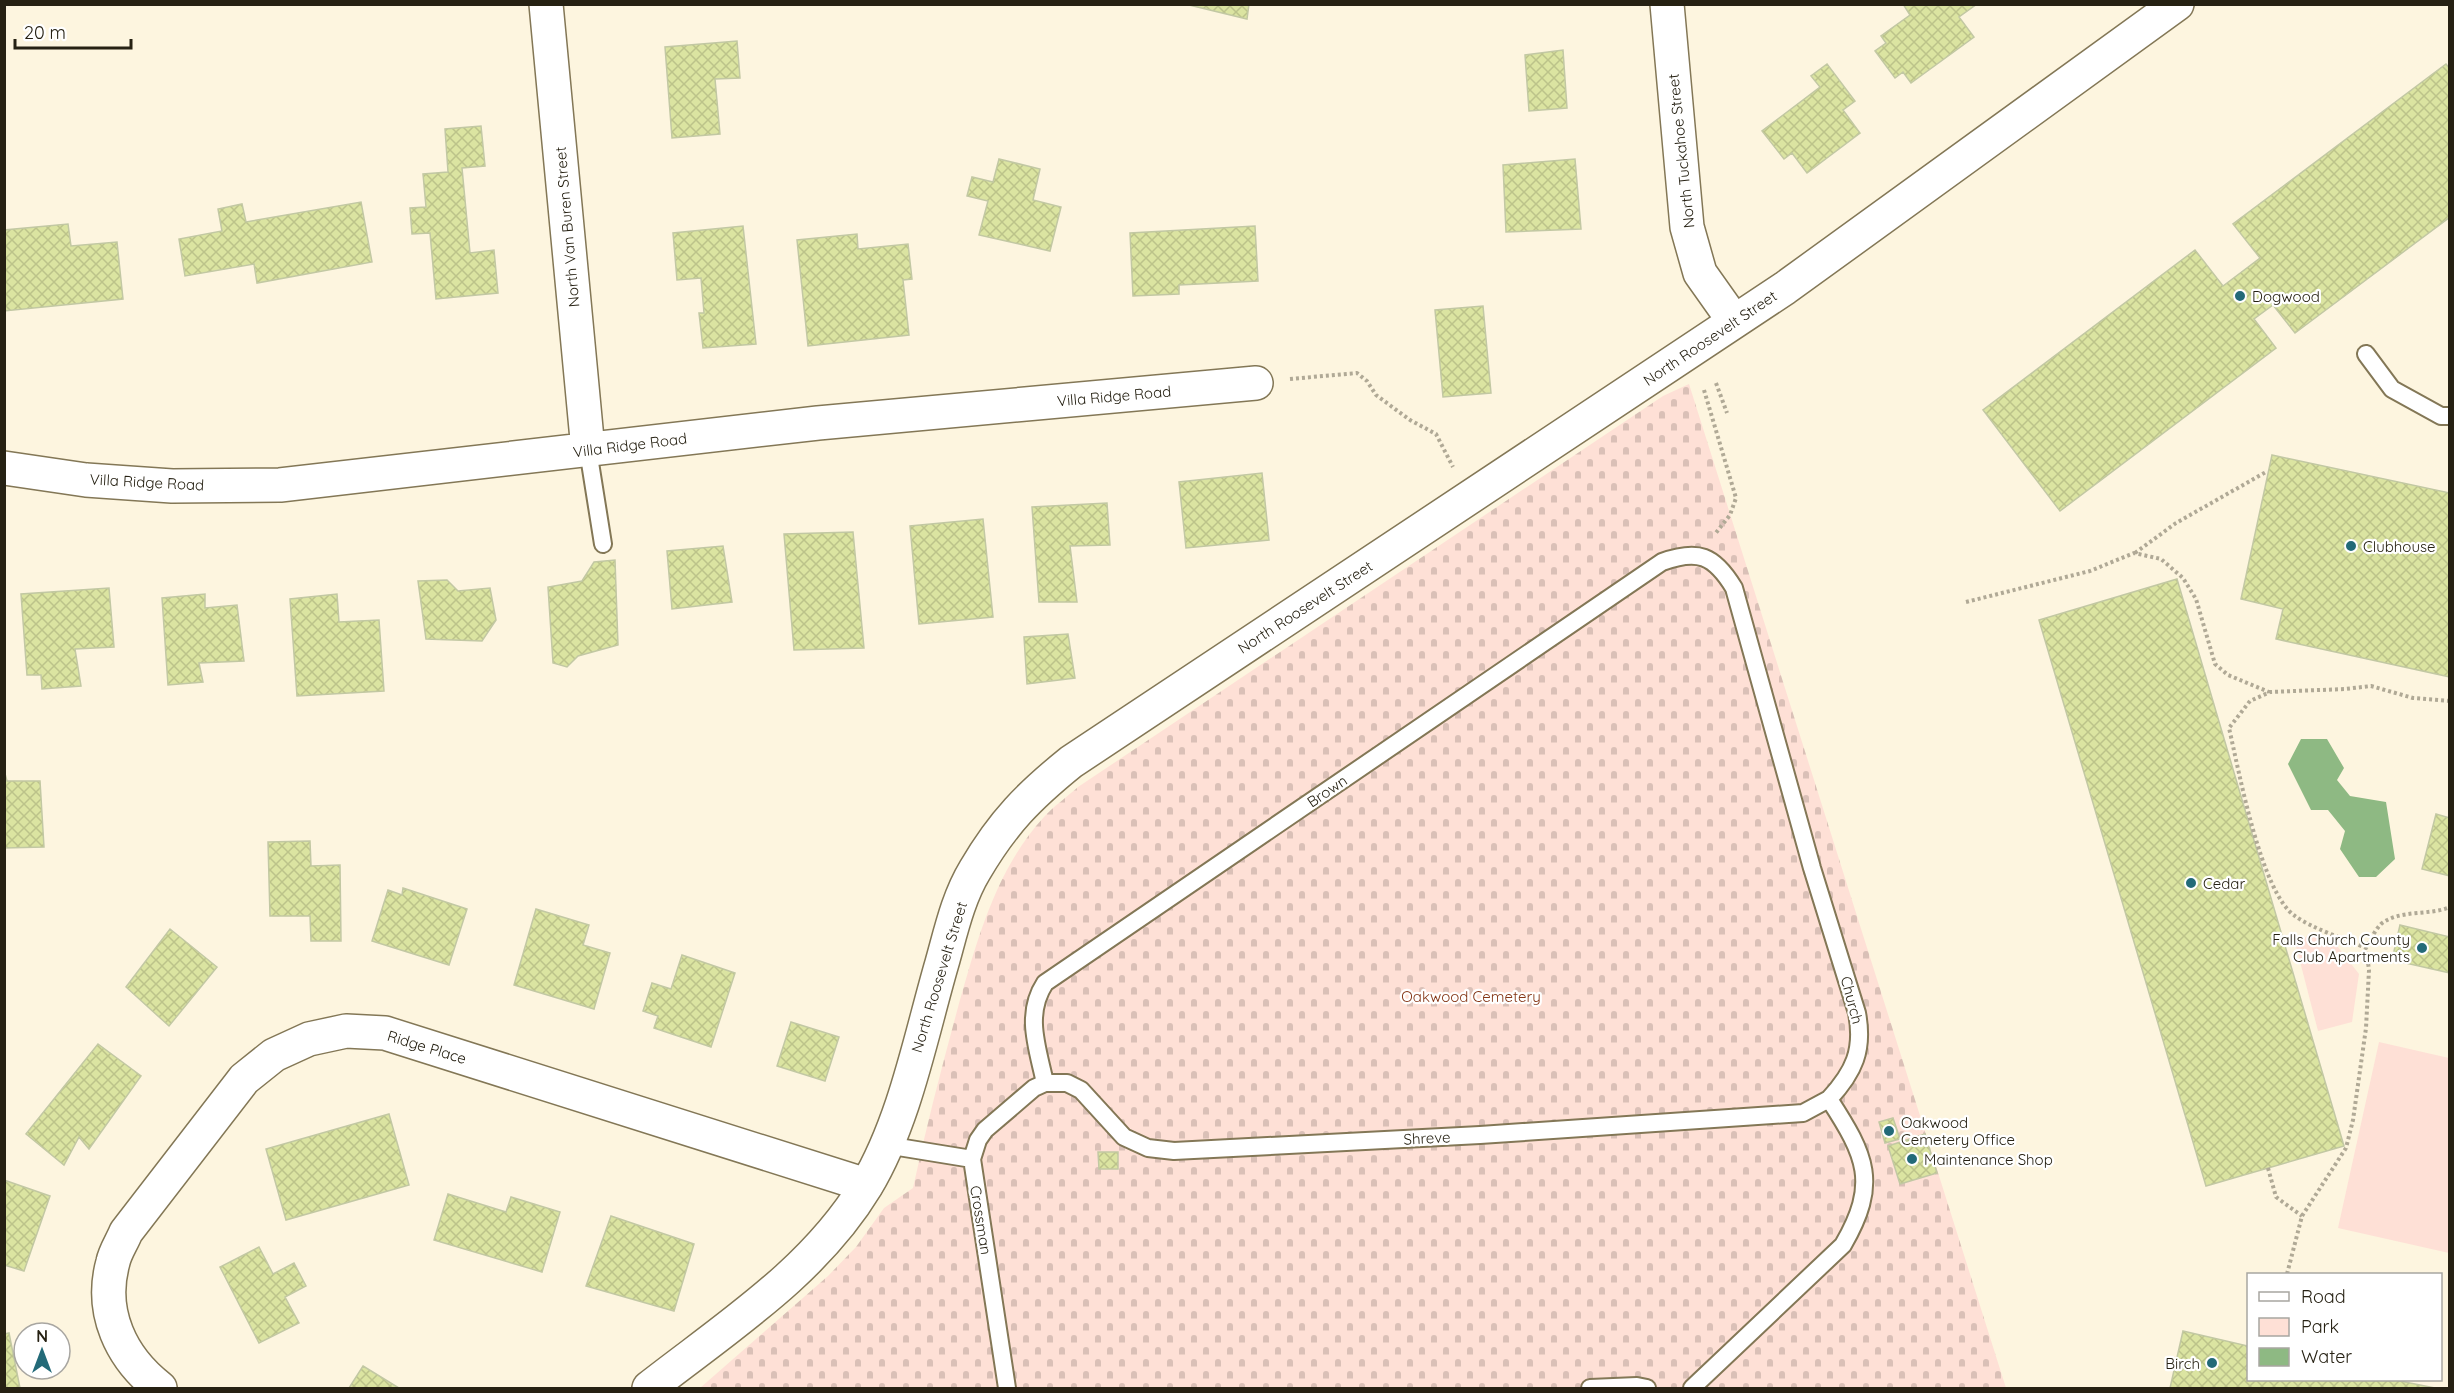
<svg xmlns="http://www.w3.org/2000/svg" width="2454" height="1393" font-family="Quicksand,sans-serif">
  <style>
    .cemetery { fill: url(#cemetery-stones) }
    .park { fill: #fee0d6 }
    .water { fill: #8eb983 }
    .building { fill: url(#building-cross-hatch); stroke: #c2c8a3; stroke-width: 1.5 }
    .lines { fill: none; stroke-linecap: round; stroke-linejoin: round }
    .lane-casing { stroke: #837756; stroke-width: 20 }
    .street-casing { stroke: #837756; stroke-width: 36 }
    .secondary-casing { stroke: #837756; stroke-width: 36 }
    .path { stroke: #b0a996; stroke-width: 4; stroke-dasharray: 3 3; stroke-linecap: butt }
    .lane { stroke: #fff; stroke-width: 16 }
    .street { stroke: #fff; stroke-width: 33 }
    .secondary { stroke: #fff; stroke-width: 33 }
    .poi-dot { fill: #236a78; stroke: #fff; stroke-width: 2 }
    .labels { text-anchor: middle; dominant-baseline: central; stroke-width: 4.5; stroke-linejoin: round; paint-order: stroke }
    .street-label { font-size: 15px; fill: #262113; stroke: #fff }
    .poi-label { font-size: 15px; fill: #262113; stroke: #fff; text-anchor: start }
    .park-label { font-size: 15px; fill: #843515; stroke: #fff }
  </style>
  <defs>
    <pattern id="cemetery-stones" width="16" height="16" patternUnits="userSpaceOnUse" patternTransform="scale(1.5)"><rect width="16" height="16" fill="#fee0d6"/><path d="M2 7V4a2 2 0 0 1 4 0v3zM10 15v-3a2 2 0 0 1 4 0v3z" fill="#dac0b7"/></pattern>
    <pattern id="building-cross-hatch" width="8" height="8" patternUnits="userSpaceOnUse" patternTransform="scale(1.5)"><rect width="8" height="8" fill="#dbe4a1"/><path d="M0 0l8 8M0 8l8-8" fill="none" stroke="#bcc38a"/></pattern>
  </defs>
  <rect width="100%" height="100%" fill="#fdf5df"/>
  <path class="cemetery" d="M1689,384l317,1004h-1306l128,-112 28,-29 28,-39 29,-20c13,-60 28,-118 44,-177 19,-67 38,-141 87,-194 10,-11 23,-20 34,-30l585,-391z"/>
  <path class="park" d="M2309,934l28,12 22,28 -7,48 -34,9 -22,-85z
    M2379,1042l70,16v195l-111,-25z"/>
  <path class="water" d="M2301,739h26l17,29 -7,12 13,16 36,6 9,57 -19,18h-17l-19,-28 5,-18 -17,-21h-17l-23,-46z"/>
  <path class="building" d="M1185,4h64l-2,15z
    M1903,4h74l-18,13 15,20 -63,46 -8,-11 -8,6 -20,-27 11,-8 -5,-7 29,-21z
    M737,41l3,37 -25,1 5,55 -48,4 -7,-91z
    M1563,50l4,58 -38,3 -4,-56z
    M1827,64l28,37 -12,9 17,23 -53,40 -15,-20 -8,6 -22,-28 58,-44 -9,-11z
    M2446,64l4,5v148l-155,116 -22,-28 -19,14 22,29 -216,163 -77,-101 212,-160 28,36 37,-28 -27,-34z
    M481,126l4,40 -23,2 8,85 24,-3 4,43 -62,6 -6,-66 -18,1 -2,-26 16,-1 -3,-33 25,-2 -3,-43z
    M999,159l41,10 -7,31 28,7 -11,44 -71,-16 9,-34 -21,-5 5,-19 21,5z
    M1575,159l6,70 -75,3 -3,-67z
    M361,202l11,60 -115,21 -3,-19 -69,12 -6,-37 43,-8 -4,-22 24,-5 4,18z
    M68,224l3,22 46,-4 6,57 -119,12v-81z
    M743,226l13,118 -53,4 -4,-35h5l-3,-35 -24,2 -4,-47z
    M1255,226l3,55 -79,4v9l-46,2 -3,-63z
    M857,234l1,15 50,-5 4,35 -9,1 6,55 -101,11 -11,-106z
    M1483,306l8,87 -48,4 -8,-87z
    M2272,455l178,38v184l-174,-38 7,-30 -42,-10z
    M1262,473l7,67 -83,8 -7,-66z
    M1107,503l3,42 -40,1 7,56h-38l-7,-95z
    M983,519l10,98 -74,7 -9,-98z
    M853,532l11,116 -70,2 -10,-116z
    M723,546l9,56 -60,7 -5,-58z
    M615,560l3,85 -40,11 -11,11 -14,-4 -5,-76 34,-6 12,-19z
    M2177,579l167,567 -138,40 -167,-566z
    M447,580l11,11 32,-3 6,32 -14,21 -56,-2 -8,-58z
    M109,588l5,59 -39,2 6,37 -39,3 -1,-14h-14l-6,-81z
    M205,594v14l32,-3 7,56 -45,2 4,19 -35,3 -6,-87z
    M337,594l2,28 40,-2 5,71 -87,5 -7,-97z
    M1068,634l7,44 -48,6 -3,-47z
    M4,770l3,11h33l4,66 -40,1z
    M2436,814l14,4v58l-28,-7z
    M310,841l1,25 29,-1 1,76h-30l-1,-25h-40l-2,-74z
    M403,888l64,21 -18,56 -77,-24 16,-51 14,5z
    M536,909l53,16 -6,20 27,8 -16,56 -80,-24z
    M2400,925l50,12v36l-58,-13z
    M170,929l47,38 -48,59 -43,-39z
    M682,955l53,18 -24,74 -57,-19 4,-12 -15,-5 9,-28 19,6z
    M791,1022l48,15 -14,44 -48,-15z
    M98,1044l43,32 -52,73 -10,-12 -15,28 -38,-31z
    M389,1114l20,71 -123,35 -20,-71z
    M1893,1118l7,21 -15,4 -6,-21z
    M1925,1134l12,39 -37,11 -12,-38z
    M1098,1152h20v17h-19z
    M4,1180l46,16 -26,75 -20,-6z
    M448,1194l58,18 5,-15 49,15 -18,60 -108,-32z
    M611,1216l83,28 -20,67 -88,-25z
    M259,1247l14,27 21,-11 12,23 -21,11 14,26 -40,20 -39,-76z
    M2183,1331l65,15v34h147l40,8h-265z
    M9,1333l11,55h-16v-54z
    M363,1366l36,22h-50z"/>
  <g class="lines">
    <defs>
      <path id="lane" d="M2366,354l26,35 49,27h9
        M588,450l15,94
        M1045,1083c-7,-34 -21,-68 0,-100l617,-421c36,-13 52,-7 72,26l78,280 45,145c7,37 -3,59 -28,86 37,57 50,84 14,146l-151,143
        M886,1145l86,14
        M1007,1388l-35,-229 6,-19 7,-10 49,-42 11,-5h22l14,7 43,47 24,11 26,3 306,-16 323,-22 26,-14
        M1590,1388l47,-2 10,2"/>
      <path id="street" d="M546,4l42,446
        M1667,4l20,223 13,46 34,48
        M4,468l82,12 86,6 108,-1 538,-62 438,-40
        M160,1388c-39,-30 -61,-76 -47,-126 2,-10 9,-20 13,-30l118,-153 30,-24 35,-16 37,-8 39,2 481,152"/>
      <path id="secondary" d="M649,1388c78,-61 165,-116 217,-202 39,-65 55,-151 76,-223 9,-32 16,-65 33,-93 28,-48 54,-74 96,-108l714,-474 392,-284"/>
    </defs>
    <use href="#lane" class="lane-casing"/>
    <use href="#street" class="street-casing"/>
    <use href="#secondary" class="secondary-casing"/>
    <path class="path" d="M1290,379l67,-6 10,8 9,14 34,25 26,14 17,33
      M1716,383l11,30
      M1704,390l32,108 -6,17 -15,19
      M2135,553l41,-30 90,-51
      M1966,602l124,-31 44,-18 27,6 22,19 13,21 19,65 13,11 41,17
      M2450,701l-37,-3 -42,-12 -26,3 -75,3 -20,9 -21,27c10,43 32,165 66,188 16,12 52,24 71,32 4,-7 9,-18 15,-24 19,-15 48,-8 69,-17
      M2268,1168l8,29 26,19
      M2287,1274l15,-58 44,-68 7,-28 13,-92 3,-58 -3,-22"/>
    <use href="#lane" class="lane"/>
    <use href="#street" class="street"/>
    <use href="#secondary" class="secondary"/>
  </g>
  <g class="poi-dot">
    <circle cx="2240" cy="296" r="6"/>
    <circle cx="2351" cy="546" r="6"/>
    <circle cx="2191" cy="883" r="6"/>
    <circle cx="2422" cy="948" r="6"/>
    <circle cx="1889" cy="1131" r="6"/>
    <circle cx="1912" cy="1159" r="6"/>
    <circle cx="2212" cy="1363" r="6"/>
  </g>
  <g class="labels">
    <g class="street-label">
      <text transform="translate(1681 151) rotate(-96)">North Tuckahoe Street</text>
      <text transform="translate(567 227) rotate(-95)">North Van Buren Street</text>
      <text transform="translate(1710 338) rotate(-34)">North Roosevelt Street</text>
      <text transform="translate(1114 396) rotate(-5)">Villa Ridge Road</text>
      <text transform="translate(630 445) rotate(-7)">Villa Ridge Road</text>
      <text transform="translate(147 482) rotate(3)">Villa Ridge Road</text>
      <text transform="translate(1305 607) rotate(-33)">North Roosevelt Street</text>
      <text transform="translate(1327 791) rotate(-34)">Brown</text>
      <text transform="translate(939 977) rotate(-73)">North Roosevelt Street</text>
      <text transform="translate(1852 1000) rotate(75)">Church</text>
      <text transform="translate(427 1047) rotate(17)">Ridge Place</text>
      <text transform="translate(1427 1138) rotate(-3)">Shreve</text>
      <text transform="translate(981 1220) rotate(81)">Crossman</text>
    </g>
    <g class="poi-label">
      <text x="2252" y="296">Dogwood</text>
      <text x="2363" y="546">Clubhouse</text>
      <text x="2203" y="883">Cedar</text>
      <text x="2410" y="939" text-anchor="end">Falls Church County<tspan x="2410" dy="17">Club Apartments</tspan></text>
      <text x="1901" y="1122">Oakwood<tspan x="1901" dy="17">Cemetery Office</tspan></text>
      <text x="1924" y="1159">Maintenance Shop</text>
      <text x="2200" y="1363" text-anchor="end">Birch</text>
    </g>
    <g class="park-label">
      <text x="1471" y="996">Oakwood Cemetery</text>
    </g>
  </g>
  <rect width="2454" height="1393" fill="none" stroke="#262113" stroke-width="12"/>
  <rect x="2247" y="1273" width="195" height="108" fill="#ffffff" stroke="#a8a6a1" stroke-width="1.5"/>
  <rect x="2259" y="1292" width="30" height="9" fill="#ffffff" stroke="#a8a6a1" stroke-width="1.5"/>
  <text x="2301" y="1303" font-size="18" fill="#262113">Road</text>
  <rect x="2259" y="1318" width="30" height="18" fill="#fee0d6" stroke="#a8a6a1" stroke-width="1.5"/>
  <text x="2301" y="1333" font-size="18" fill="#262113">Park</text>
  <rect x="2259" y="1348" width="30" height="18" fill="#8eb983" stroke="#a8a6a1" stroke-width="1.5"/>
  <text x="2301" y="1363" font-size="18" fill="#262113">Water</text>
  <g transform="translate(42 1351)"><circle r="28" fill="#ffffff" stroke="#a8a6a1" stroke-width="1.5"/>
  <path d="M0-4.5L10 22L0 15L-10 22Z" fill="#236a78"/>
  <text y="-9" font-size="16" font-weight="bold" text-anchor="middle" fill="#262113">N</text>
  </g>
  <path d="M15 39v9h116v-9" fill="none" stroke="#262113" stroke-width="3"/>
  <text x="24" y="39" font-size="18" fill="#262113" stroke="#ffffff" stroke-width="4.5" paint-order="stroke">20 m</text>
</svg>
